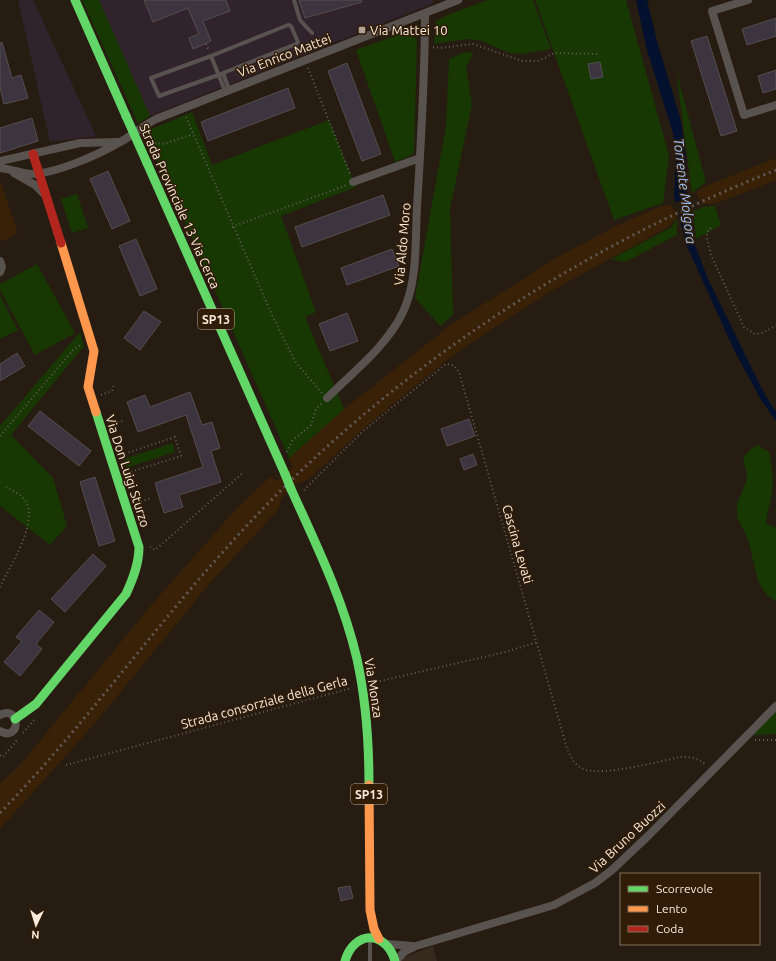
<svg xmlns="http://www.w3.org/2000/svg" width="776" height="961" font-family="Ubuntu,sans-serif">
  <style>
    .commercial { fill: #36291d }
    .industrial { fill: #31232b }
    .built { fill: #382107 }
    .green { fill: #173802 }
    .water { fill: #04112e }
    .pier { fill: #271c11 }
    .building { fill: #3c343e; stroke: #544e4f }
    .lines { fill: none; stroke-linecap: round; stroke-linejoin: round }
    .path { stroke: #645d59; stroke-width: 2; stroke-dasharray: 1 3; stroke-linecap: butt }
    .lane { stroke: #595350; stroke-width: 4 }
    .street { stroke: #595350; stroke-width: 8 }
    .fast { stroke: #63d668; stroke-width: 9 }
    .slow { stroke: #ff974d; stroke-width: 9 }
    .jam { stroke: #b3261e; stroke-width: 9 }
    .rail { stroke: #605954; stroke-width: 3; stroke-dasharray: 2 4; stroke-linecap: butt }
    .fast-bridge { stroke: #63d668; stroke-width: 9 }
    .poi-dot { fill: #b0a397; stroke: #311d07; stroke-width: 1.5 }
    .labels { text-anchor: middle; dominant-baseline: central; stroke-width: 3; stroke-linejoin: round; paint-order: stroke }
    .shield { fill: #311d07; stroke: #beae9e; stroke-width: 1 }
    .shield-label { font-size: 12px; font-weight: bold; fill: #faecdf }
    .poi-label { font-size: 13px; fill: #faecdf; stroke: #311d07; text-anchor: start }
    .street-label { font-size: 13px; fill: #faecdf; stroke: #311d07 }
    .water-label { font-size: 14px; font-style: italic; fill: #9bc2fa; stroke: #311d07 }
  </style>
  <rect width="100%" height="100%" fill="#271c11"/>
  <path class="commercial" d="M433,946l4,15h-35v-3z"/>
  <path class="industrial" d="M18,0h15l63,136 -46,6z
    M99,0h334l1,3 -284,113z"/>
  <path class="built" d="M776,158v22l-59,23 -15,1 -6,-11 5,-5z
    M0,180l18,53 -18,9z
    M671,205l6,11 -7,10 -117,64 -70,45 -41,29 -78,64 -56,52 -12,4 -13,12 -6,15 -67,72 -114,139 -96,107v-45l20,-19 133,-162 84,-95 33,-31 7,4 15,-14 -3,-9 55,-49 108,-85 104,-66 60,-32 43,-19z"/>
  <path class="green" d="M82,0h17l51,116 -12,7z
    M488,0h45l18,49 -29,5 -13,-1 -27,-12 -15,-2 -33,5 2,-22 9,-6z
    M535,0h91l43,156 -6,47 -49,17z
    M403,33l14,6 -3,115 -19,8 -39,-112z
    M465,52l8,1 -7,14 6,37 -22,105 3,106 -13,11 -25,-28 31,-172 3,-67z
    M676,70l30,112 -14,11z
    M192,112l20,53 117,-45 27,67 -75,29 35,96 -11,5 39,92 -55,49 -144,-326z
    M77,194l11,34 -16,5 -11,-34z
    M715,206l6,19 -25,14 -3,-28 10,-4z
    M677,218v17l-52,27 -14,-3 61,-32z
    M37,264l38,69 -40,22 -35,-65v-6z
    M0,296l18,34 -18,9z
    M80,332l4,14 -73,89 42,43 14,48 -17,19 -50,-39v-80z
    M173,443l2,9 -49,16 -2,-9z
    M758,445l11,7c2,12 5,26 3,38 -1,11 -5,22 -6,34l10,3v75l-10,-8 -8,-13 -10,-42 -11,-22v-13l9,-22 1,-8 -4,-16 7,-8z
    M776,712v22l-23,1z"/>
  <path class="water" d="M636,0h11l10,41 24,80 5,38 2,60 4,18 16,42 57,116 11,17v9l-15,-21 -26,-48 -49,-108 -12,-47 2,-42 -3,-22 -27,-86z"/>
  <path class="pier" d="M690,196v14l-12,6 -4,-13z"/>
  <path class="building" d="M144,0h82l4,11 -27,10 8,20 -18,8 -4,-11 10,-4 -11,-26 -35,14z
    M299,0h62l1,2 -57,16z
    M776,18v18l-29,9 -5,-16z
    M707,36l30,95 -16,5 -30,-95z
    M2,42l10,36 9,-3 7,23 -24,6 -4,-16v-45z
    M600,62l3,15 -12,2 -3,-15z
    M347,63l34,91 -19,7 -34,-90z
    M776,70v19l-13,4 -5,-17z
    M288,88l7,20 -87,33 -7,-19z
    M32,118l6,23 -38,12v-25z
    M108,171l22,50 -18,8 -22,-50z
    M383,195l7,20 -88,32 -7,-20z
    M136,239l21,50 -17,7 -21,-50z
    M392,249l7,17 -52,19 -6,-17z
    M144,311l17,11 -21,28 -16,-12z
    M347,313l11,28 -28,10 -11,-27z
    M17,353l8,13 -25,15v-17z
    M190,392l12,33 10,-3 8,26 -9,3 10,31 -42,13 4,12 -19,6 -9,-30 48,-16 -17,-52 -48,17 -11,-30 18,-7 5,12z
    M40,411l51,40 -12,15 -51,-40z
    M469,419l6,17 -28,10 -6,-17z
    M473,454l4,11 -13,5 -4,-11z
    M95,477l20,64 -16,5 -19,-64z
    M93,554l13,12 -41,46 -14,-13z
    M39,610l15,12 -18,22 6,5 -22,27 -16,-14 18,-21 -6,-4z
    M350,886l3,12 -12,3 -3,-13z"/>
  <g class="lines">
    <path class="path" d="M206,44l3,7
      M433,47l7,1 33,-4 49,17h17l15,-8 44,1
      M308,68l42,106
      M186,117l86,198 24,48 26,30
      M151,145l4,-2 9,1 29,-10
      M232,227l115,-42
      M711,228l-4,4v6l4,17 33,72 11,7h5l16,-8
      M101,395l11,-4 2,-7
      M110,425l14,-5
      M0,436l74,-87 8,-5
      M287,452l5,-11 19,-16 5,-16 6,-6
      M121,455l54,-18 6,19 -54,17
      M304,490l59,-59 83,-67 7,1 6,7 107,373c3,10 8,20 17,24 19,8 76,-8 98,-12 10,0 17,1 25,8
      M137,503l14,-5
      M150,547l5,3 89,-78
      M0,587c10,-21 36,-60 27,-83 -3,-9 -14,-13 -21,-17
      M372,683l133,-31 33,-10
      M23,733l11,-13
      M755,740h21
      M0,755l3,2 14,-17
      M66,765l286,-77"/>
    <path class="lane" d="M294,0l6,20 12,13
      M211,56l-60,22 8,18 62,-22
      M225,91l-14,-35 77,-31 3,1 7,16 -2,2 -73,29 6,16
      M370,940v21"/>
    <path class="street" d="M748,0l-36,11 32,104 32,-10
      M0,161l80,-18 38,-1
      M0,168c10,1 20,5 30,6 26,0 70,-20 92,-33 12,-7 22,-16 34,-22l302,-119
      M14,173l21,12 9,9
      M353,182l67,-24
      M0,261l2,6 -2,5
      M327,398c26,-26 60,-52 76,-86 15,-32 12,-70 14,-105 4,-64 8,-129 8,-194
      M0,715c21,-11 21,28 0,16
      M387,944l26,2
      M396,961l8,-9 12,-6 138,-41 41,-22 17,-13 37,-35 127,-129"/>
    <path class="fast" d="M75,0l51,116
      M147,163l138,311
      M291,489c25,55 52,110 66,170 9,41 12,84 12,126
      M15,719l21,-15 90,-110c7,-15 13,-30 13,-47l-43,-135
      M345,961c9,-31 41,-31 50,0"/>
    <path class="slow" d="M61,243l33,108 -6,36 8,25
      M369,785l1,125 4,19 5,10"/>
    <path class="jam" d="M33,154l28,89"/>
    <path class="rail" d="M0,813c85,-88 157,-190 240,-280 148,-161 334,-283 536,-363"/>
    <path class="fast-bridge" d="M126,116l21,47
      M285,474l6,15"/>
  </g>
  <rect class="poi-dot" x="358" y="26" width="8" height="8" rx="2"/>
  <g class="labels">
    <g class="shield">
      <rect x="198" y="309" width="36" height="20" rx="3"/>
      <rect x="351" y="784" width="36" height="20" rx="3"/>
    </g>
    <g class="shield-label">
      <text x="216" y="319">SP13</text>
      <text x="369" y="794">SP13</text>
    </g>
    <g class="poi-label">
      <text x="370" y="30">Via Mattei 10</text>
    </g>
    <g class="street-label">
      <text transform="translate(284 55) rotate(-21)">Via Enrico Mattei</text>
      <text transform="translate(180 206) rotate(66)">Strada Provinciale 13 Via Cerca</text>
      <text transform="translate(402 244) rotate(-85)">Via Aldo Moro</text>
      <text transform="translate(128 471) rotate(72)">Via Don Luigi Sturzo</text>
      <text transform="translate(518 544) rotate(74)">Cascina Levati</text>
      <text transform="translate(374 688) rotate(81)">Via Monza</text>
      <text transform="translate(264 702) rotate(-15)">Strada consorziale della Gerla</text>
      <text transform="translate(627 837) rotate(-43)">Via Bruno Buozzi</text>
    </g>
    <g class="water-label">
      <text transform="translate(685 191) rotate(83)">Torrente Molgora</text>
    </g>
  </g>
  <rect x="620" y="873" width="140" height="72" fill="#311d07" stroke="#81705d"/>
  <rect x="628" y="886" width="20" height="6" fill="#63d668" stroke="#81705d"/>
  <text x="656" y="893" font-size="12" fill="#faecdf">Scorrevole</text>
  <rect x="628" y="906" width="20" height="6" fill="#ff974d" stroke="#81705d"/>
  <text x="656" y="913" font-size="12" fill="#faecdf">Lento</text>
  <rect x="628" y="926" width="20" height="6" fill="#b3261e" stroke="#81705d"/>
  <text x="656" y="933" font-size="12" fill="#faecdf">Coda</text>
  <g transform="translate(36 925) rotate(184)" stroke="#311d07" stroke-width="3" paint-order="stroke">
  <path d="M0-3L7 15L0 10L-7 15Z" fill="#faecdf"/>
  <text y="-6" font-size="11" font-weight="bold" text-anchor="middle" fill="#faecdf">N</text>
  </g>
</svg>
